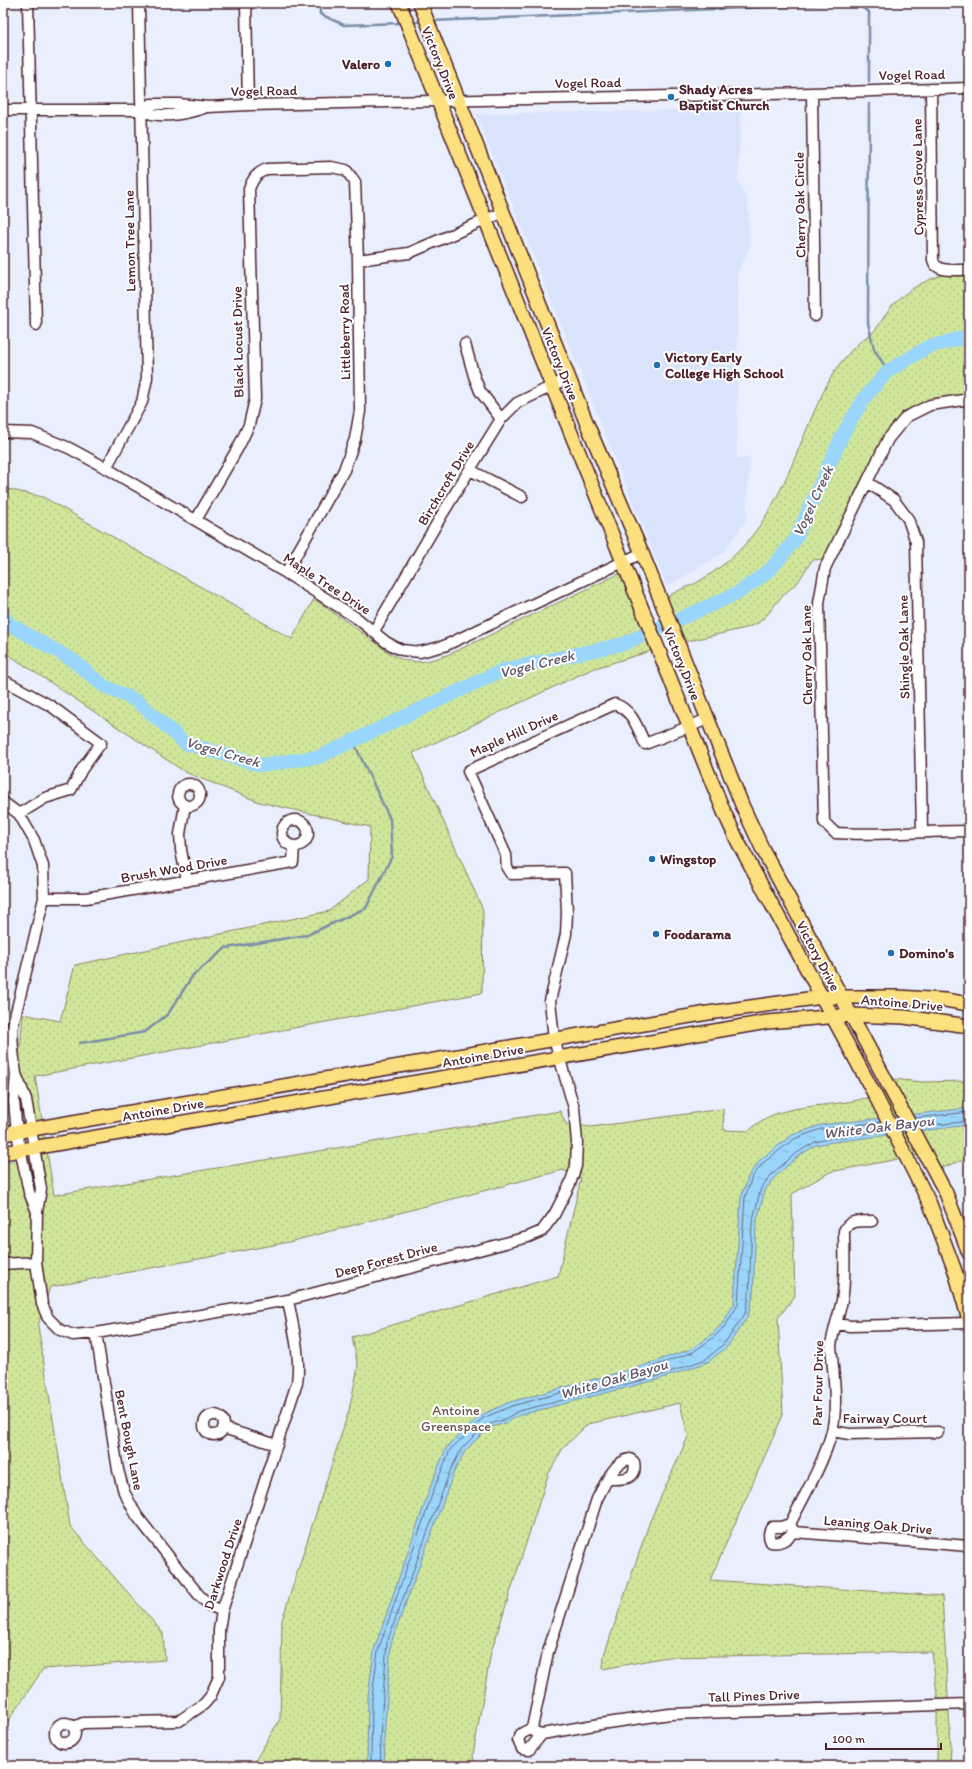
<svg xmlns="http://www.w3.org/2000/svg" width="972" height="1769" font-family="Itim,sans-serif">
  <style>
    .built { fill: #d9e4fc }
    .grass { fill: url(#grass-dots); stroke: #8d8263 }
    .water { fill: url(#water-ripples); stroke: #7a8da8 }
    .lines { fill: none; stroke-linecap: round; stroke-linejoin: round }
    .shore { stroke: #6a687e; stroke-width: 1 }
    .stream { stroke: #7a8da8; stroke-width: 2.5 }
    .river { stroke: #9ad6fb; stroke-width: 14 }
    .minor-casing { stroke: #4a1f2b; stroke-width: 13 }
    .major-casing { stroke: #4a1f2b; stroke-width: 16 }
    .minor { stroke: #fff; stroke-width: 10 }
    .major { stroke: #fce080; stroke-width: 13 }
    .poi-dot { fill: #1f6fb2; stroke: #fff; stroke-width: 1.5 }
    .labels { text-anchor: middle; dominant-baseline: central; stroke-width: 4; stroke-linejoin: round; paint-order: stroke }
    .street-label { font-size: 14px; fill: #4a1f2b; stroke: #fff }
    .poi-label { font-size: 14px; font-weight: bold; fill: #4a1f2b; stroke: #fff; text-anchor: start }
    .park-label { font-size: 14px; fill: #6c5147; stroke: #fff }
    .water-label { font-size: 15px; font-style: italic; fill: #625669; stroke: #fff }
  </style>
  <defs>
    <pattern id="grass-dots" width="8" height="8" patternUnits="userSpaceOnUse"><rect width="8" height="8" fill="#d0e69b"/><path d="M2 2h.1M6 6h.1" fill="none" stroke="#b4c586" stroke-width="1.8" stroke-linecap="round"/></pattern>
    <pattern id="water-ripples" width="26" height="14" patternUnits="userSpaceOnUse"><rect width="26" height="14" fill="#9ad6fb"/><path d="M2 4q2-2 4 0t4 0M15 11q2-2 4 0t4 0" fill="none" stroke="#86b7d7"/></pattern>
  </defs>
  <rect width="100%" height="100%" fill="#e9effd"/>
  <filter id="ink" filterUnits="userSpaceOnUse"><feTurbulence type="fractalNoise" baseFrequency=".025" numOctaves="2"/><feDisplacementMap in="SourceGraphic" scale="8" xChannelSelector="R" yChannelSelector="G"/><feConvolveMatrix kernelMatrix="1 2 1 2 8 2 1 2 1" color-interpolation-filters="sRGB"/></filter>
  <g filter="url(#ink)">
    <path class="built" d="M741,109l-3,71 10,23 2,43 -12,26 -1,186h13l-4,63 -23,32 -56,34 -191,-473z"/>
    <path class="grass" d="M942,275l27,1v122l-20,-1 -17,3 -28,15 -79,144 -13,1 -14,22 -16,14 -15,19 -9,8 -12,5 -62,14 -18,-43c7,-8 23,-12 32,-17 20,-12 39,-27 53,-45 39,-48 52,-112 83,-165 8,-12 17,-22 28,-32 4,-3 11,-7 14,-11 4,-4 6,-11 10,-15 14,-20 34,-32 56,-39z
      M3,488l40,9 249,142 22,-40c15,11 31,21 46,32 37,27 44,41 92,22l169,-80 30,78 -59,18 -179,84 70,157 -1,83 -447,83 19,119 506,-84 6,13 25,3 132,-18 1,21 25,1c35,-40 122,-13 143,-52l31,3 46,-1v77l-30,11 -9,-16 -100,19 -38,22 3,102 -17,22 5,97 -73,165 232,16 9,150 -1,20h-87l74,-2v-69l-5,-43 -265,5 -64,12 1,-14 46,-134 38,-84 -8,-34 -92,21 -25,24 -15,27 -57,177 -18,103 2,11h-223l28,-47 2,-99 67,-210 9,-43 -6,-30 206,-61 23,-98 -18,-8 -274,72 -239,45 -12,39 32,200 93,107 2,27 -122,9 -40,60v-566l39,-6 -12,-58 -13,-37 3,-13 3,-35 37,7 15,-56 254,-54 40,-32 1,-52 -111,-25 -74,-30 -182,-121z"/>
    <path class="water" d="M969,1108v17l-136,17 -17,3 -19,12 -22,20 -10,13 -9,34 -3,72 -5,20 -21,31 -19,15 -48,17 -140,36 -15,8 -13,4 -13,10 -14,14 -11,21 -63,171 -7,96 1,27h-18l1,-69 6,-47 56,-162 16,-40 35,-33 29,-13 129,-35 52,-18 20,-14 11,-11 12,-20 7,-107 8,-22 11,-15 32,-25 29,-10z"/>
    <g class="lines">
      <path class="shore" d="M915,1118l54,-6
        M919,1127l50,-6
        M371,1766l1,-69 6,-46 56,-162 16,-39 33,-32 29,-12 129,-35 52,-19 20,-14 12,-12 13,-21 7,-108 7,-20 11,-14 31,-24 27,-10 59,-7
        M381,1766l-1,-28 7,-96 63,-171 12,-23 14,-14 14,-10 13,-4 16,-9 140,-35 47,-17 18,-15 21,-30 4,-18 3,-73 9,-35 10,-13 24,-21 20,-12 18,-4 52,-7"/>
      <path class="stream" d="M320,3v11l24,11 58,-2
        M431,21l424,-18 14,9v69
        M411,22h13
        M869,104l-1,219 6,26 14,22
        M80,1043l65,-11 23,-18 25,-39 33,-27 81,-13 59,-27 26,-52 -2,-37 -37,-78"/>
      <path class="river" d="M3,615l6,9 62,35 33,27 33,15 48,42 75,22 59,-8 184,-87 120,-26 115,-51 32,-23 25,-30 48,-106 20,-34 25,-29 40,-24 41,-11"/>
      <defs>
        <path id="minor" d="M28,3l8,322
          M246,3l2,102
          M931,89l2,171c3,14 25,9 36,10
          M812,93l3,223
          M3,110h138c19,10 44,4 63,-2
          M141,110l10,-6h28l29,3 40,-2 564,-12 157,-5
          M358,260l51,-7 95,-41
          M465,344l9,32 6,15 21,28
          M969,401l-6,-1 -33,5 -24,12 -18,22 -63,129 -6,35 5,219 11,11c44,3 89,-2 134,-2
          M3,432l29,1 37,15 37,20 180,105 72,46 28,23 9,5 7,3 18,2 24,-6 198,-93
          M106,468l36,-66 5,-24 -8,-375
          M470,470l52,27
          M867,482l27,18 14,19 8,23 6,289
          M196,520l43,-74 10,-21 6,-26 -6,-210c4,-11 8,-16 18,-20l64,-2 15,3 9,12 3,78 2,151 -5,28 -11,31 -58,103
          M374,631l69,-118 58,-94 16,-16 52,-25
          M3,680l48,26 50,37 -19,26 -11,21 -26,8 -26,16
          M178 795a11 11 0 1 1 22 0a11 11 0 1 1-22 0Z
          M3,802l16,12 15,26 9,26 1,32 -32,131 1,22 3,23 -2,27 3,32 12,59 8,20
          M185,805l-5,29 1,16 6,31
          M282 833a13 13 0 1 1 26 0a13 13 0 1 1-26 0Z
          M44,898h42l207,-36 1,-16
          M16,1074l10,25 15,90 -4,23 -1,50 6,42 6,14 12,12 13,5 23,-2 192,-33 240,-63 14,-6 12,-16 16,-31 6,-18 1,-24 -3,-34 -20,-69 -4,-38 16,-67 1,-22 -2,-39 -54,1 -4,-6 -1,-13 -38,-84 147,-67c18,7 22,23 30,40l63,-25
          M3,1264l33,-2
          M836,1324l14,2 119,-3
          M96,1333l22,137 6,22 13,24 61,78 11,11 13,6
          M204 1425a10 10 0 1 1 20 0a10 10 0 1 1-20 0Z
          M223,1428l54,17
          M832,1431l17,3 89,-2
          M608,1479c14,0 30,2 26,-17l-4,-3c-16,2 -26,27 -33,40l-49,153 -16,76 3,4 7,2 58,-10 70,-10 299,-10
          M791,1526l3,6 175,14
          M794,1532c-7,6 -12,12 -23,10 -3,-6 -3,-10 1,-15h9l9,-3c14,-28 41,-74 44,-104 3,-24 -1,-50 -3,-74 2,-16 8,-30 11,-46 4,-22 2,-46 2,-69 6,-13 16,-9 28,-10
          M55 1733a10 10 0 1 1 20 0a10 10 0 1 1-20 0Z
          M74,1727l9,-4 96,-2 25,-17 6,-7 9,-20v-47l3,-19 75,-228c4,-28 -4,-55 -9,-83
          M532,1728l-11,6 -3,6 4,9 7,1 13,-16"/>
        <path id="major" d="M399,3l153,383 172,426 14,30 138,255 54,107 25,67 14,49
          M420,3l167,421 55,129 100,252 20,43 184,345 23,60
          M3,1134l705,-121 114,-16h76l47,3 24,4
          M3,1153l764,-131 85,-7 52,2 65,9"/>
      </defs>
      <use href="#minor" class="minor-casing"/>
      <use href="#major" class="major-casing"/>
      <use href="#minor" class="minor"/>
      <use href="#major" class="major"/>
    </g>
  </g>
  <g class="poi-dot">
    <circle cx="388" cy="64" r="4"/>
    <circle cx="671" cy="97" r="4"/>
    <circle cx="657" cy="365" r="4"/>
    <circle cx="652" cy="859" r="4"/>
    <circle cx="656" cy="934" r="4"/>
    <circle cx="891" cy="953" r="4"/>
  </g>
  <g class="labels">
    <g class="street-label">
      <text transform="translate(440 63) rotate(68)">Victory Drive</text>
      <text transform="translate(912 75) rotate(-1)">Vogel Road</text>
      <text transform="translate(588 83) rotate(-1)">Vogel Road</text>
      <text transform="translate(264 91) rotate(-1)">Vogel Road</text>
      <text transform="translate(918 177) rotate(-91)">Cypress Grove Lane</text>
      <text transform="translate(800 205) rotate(-91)">Cherry Oak Circle</text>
      <text transform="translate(130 241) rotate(-91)">Lemon Tree Lane</text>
      <text transform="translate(345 332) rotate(-91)">Littleberry Road</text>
      <text transform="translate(238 342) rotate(-91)">Black Locust Drive</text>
      <text transform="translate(560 364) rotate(68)">Victory Drive</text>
      <text transform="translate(446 483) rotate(-59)">Birchcroft Drive</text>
      <text transform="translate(327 584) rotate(33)">Maple Tree Drive</text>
      <text transform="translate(904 647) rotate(-91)">Shingle Oak Lane</text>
      <text transform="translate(807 655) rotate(-91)">Cherry Oak Lane</text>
      <text transform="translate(682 664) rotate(68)">Victory Drive</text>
      <text transform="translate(514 734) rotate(-24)">Maple Hill Drive</text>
      <text transform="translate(174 869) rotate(-10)">Brush Wood Drive</text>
      <text transform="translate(818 956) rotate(62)">Victory Drive</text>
      <text transform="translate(902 1003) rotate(5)">Antoine Drive</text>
      <text transform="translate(483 1056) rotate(-10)">Antoine Drive</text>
      <text transform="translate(163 1110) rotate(-10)">Antoine Drive</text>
      <text transform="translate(386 1260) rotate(-15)">Deep Forest Drive</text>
      <text transform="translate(818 1383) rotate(-89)">Par Four Drive</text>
      <text x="885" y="1418">Fairway Court</text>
      <text transform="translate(129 1440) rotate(79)">Bent Bough Lane</text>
      <text transform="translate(878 1525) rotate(5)">Leaning Oak Drive</text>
      <text transform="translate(223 1564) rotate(-72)">Darkwood Drive</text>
      <text transform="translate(754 1696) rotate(-2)">Tall Pines Drive</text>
    </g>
    <g class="poi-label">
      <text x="380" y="64" text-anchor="end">Valero</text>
      <text x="679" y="89">Shady Acres<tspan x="679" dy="16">Baptist Church</tspan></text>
      <text x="665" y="357">Victory Early<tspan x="665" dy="16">College High School</tspan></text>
      <text x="660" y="859">Wingstop</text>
      <text x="664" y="934">Foodarama</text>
      <text x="899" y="953">Domino's</text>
    </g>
    <g class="park-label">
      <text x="456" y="1410">Antoine<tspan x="456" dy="16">Greenspace</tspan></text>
    </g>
    <g class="water-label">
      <text transform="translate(813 501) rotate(-65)">Vogel Creek</text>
      <text transform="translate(537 664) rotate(-14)">Vogel Creek</text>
      <text transform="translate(223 752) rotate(16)">Vogel Creek</text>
      <text transform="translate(879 1127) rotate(-7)">White Oak Bayou</text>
      <text transform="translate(614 1379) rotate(-16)">White Oak Bayou</text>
    </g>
  </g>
  <rect width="972" height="1769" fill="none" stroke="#fff" stroke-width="16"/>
  <rect x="8" y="8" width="956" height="1753" fill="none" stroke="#4a1f2b" stroke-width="1.5" filter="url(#ink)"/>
  <path d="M826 1743v6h115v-6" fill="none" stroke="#4a1f2b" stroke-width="2"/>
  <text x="832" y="1743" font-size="12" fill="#4a1f2b" stroke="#ffffff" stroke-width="3" paint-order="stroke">100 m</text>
</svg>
